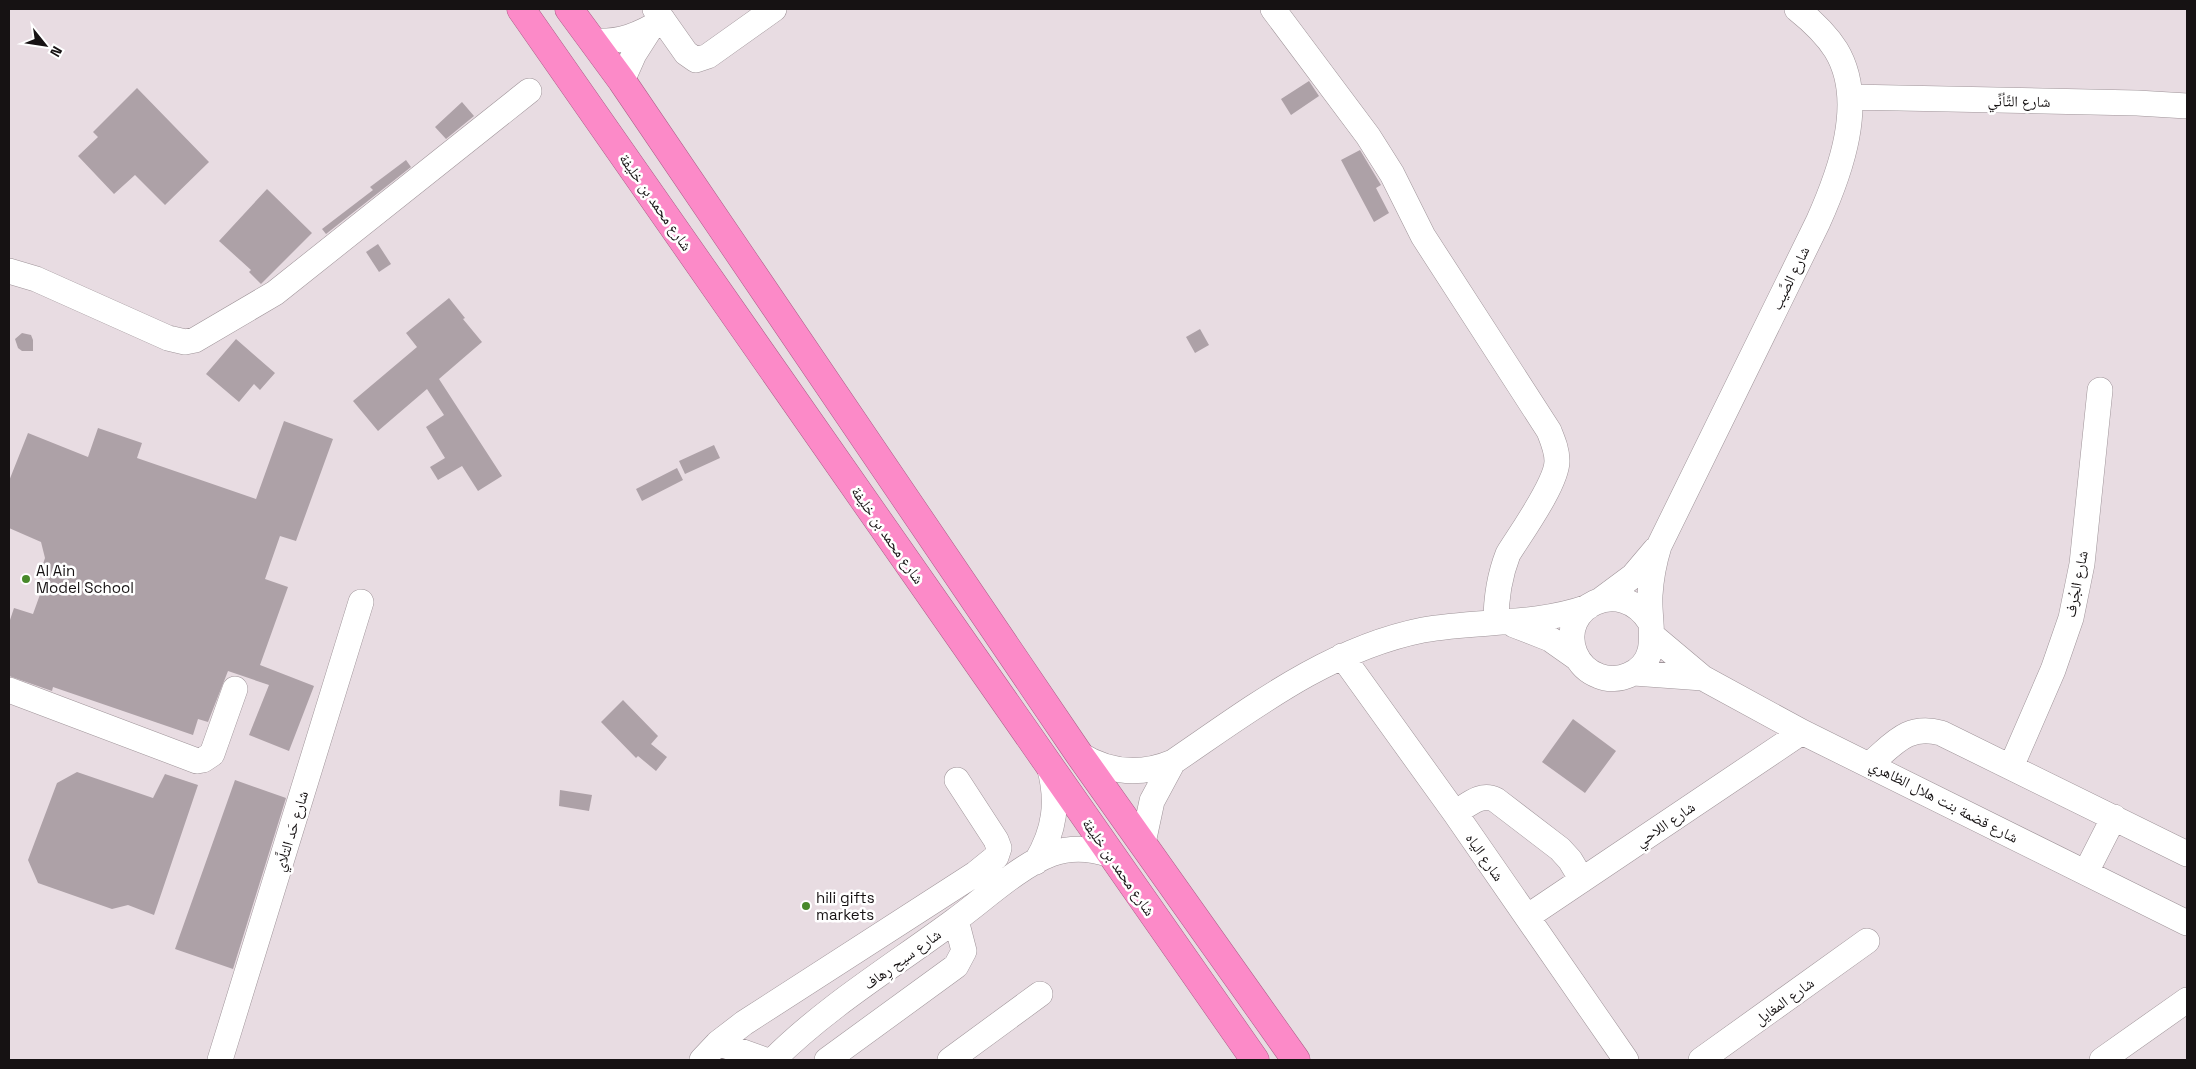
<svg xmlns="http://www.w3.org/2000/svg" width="2196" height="1069" font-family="'Space Grotesk','Noto Naskh Arabic',sans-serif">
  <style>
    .building { fill: #ada1a7 }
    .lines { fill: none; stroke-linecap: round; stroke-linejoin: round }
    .minor-casing { stroke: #9f9499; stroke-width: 26 }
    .highway-casing { stroke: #ac6089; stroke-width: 29 }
    .minor { stroke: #fff; stroke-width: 25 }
    .highway { stroke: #fc8ac8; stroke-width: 28 }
    .poi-dot { fill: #48892a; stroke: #fff; stroke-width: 2 }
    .labels { text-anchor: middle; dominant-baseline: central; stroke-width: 5; stroke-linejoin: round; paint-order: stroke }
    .street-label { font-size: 15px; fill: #161213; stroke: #fff }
    .poi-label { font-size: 15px; fill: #161213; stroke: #fff; text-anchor: start }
  </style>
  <rect width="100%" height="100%" fill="#e8dce2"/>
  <path class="building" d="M1309,81l10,15 -28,19 -10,-16z
    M137,88l72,74 -44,43 -30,-30 -21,19 -36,-38 20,-19 -5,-5z
    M462,102l12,14 -28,23 -11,-12z
    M1360,150l21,35 -5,3 13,25 -15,9 -33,-62z
    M406,160l5,7 -85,67 -4,-5 51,-39 -3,-3z
    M267,189l45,44 -51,51 -12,-12 2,-2 -32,-29z
    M378,244l13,20 -12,8 -13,-20z
    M449,298l16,20 -2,1 19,23 -43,37 63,97 -24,15 -16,-25 -24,14 -8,-13 15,-9 -19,-31 18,-12 -17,-26 -49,42 -25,-30 64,-54 -11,-14z
    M1200,329l9,16 -14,8 -9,-16z
    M22,333l9,2 2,5v11h-11l-4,-3 -3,-9z
    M236,339l39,34 -15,17 -6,-6 -15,18 -33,-28z
    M284,421l49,18 -37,102 -16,-5 -15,43 23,8 -28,78 54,21 -25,65 -40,-16 20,-50 -41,-14 -20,51 -10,-3 -5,16 -140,-48 -1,4 -43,-15v-53l5,-15 19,6 14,-39 -7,-2 5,-15 -4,-16 -32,-14v-47l19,-48 60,24 10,-29 44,15 -5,15 119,41z
    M714,445l6,13 -35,16 -6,-13z
    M677,468l6,12 -41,21 -6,-12z
    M623,700l35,36 -7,8 16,13 -11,14 -18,-15 -2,2 -35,-36z
    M1573,719l43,32 -31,42 -43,-31z
    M77,772l76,26 12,-24 33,11 -44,130 -26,-10 -16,4 -74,-26 -10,-23 29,-77z
    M235,780l51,18 -53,171 -58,-20z
    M560,790l32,5 -3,16 -30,-5z"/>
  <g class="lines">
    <defs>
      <path id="minor" d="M655,9l31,44 10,7 12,-4 66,-47
        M1273,9l95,127 24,38 31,62 126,195c4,10 8,19 8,30 0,22 -36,72 -49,93 -9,23 -12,44 -12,68
        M592,41c27,2 48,-6 71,-21
        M622,81l12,-27 16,-25
        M1850,97l287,6 50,3
        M9,271l27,8 132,59 17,4 10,-2 80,-47 254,-202
        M1602,599l31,-23 22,-26
        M1650,622c-29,-47 -93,-15 -75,31 5,12 13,19 24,23 9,4 21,3 30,-1 34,-15 19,-51 21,-80 1,-17 4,-33 9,-49l159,-324c22,-49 49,-121 18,-172 -10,-16 -24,-29 -39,-41
        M1514,625l36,14 27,19
        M1653,636l50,42 99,54 385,191
        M1342,656l113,157 171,247
        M1634,673l69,5
        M9,690l188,71 6,-1 9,-6 23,-65
        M1079,754c30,19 61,22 94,8 78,-53 155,-113 250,-132 55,-10 111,-4 165,-23
        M1870,764c24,-20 37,-40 71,-31l246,121
        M2011,767l42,-97 18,-52 11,-54 18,-174
        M1455,813c13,-8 26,-21 41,-13l64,49 10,11 12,20
        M1143,843l9,-42 21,-39
        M1036,862c19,-31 23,-61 13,-96
        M2086,872l28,-55
        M1527,917l275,-185
        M718,1043l47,17
        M220,1060l141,-458
        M702,1060l16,-17 26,-20 231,-149 21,-17 3,-9 -3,-8 -39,-60
        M773,1060c53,-53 120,-94 181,-139 28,-20 65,-55 97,-67 20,-7 39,-6 59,1
        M827,1060l129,-94 8,-15 -8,-31
        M950,1060l90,-66
        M1701,1060l166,-119
        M2102,1060l85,-60"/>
      <path id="highway" d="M521,9l734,1051
        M569,9l53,72 457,673 217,306"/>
    </defs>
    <use href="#minor" class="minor-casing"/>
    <use href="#highway" class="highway-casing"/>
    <use href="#minor" class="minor"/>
    <use href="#highway" class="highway"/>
  </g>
  <g class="poi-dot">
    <circle cx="26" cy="579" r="5"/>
    <circle cx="806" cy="906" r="5"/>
  </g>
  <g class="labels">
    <g class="street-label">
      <text transform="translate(2019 101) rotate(1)">شارع التَّأنِّي</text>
      <text transform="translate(656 202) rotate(55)">شارع محمد بن خليفة</text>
      <text transform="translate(1790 278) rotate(-64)">شارع الصَّيب</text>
      <text transform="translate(888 535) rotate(55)">شارع محمد بن خليفة</text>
      <text transform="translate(2076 584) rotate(-79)">شارع الجُرف</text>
      <text transform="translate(1944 801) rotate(27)">شارع قضمة بنت هلال الظاهري</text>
      <text transform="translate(1665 824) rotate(-34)">شارع اللاحي</text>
      <text transform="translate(291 831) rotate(-73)">شارع حَد التلَّاي</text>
      <text transform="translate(1485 857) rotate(55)">شارع الياه</text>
      <text transform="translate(1119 867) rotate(55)">شارع محمد بن خليفة</text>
      <text transform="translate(902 959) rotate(-36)">شارع سيح رِهاف</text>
      <text transform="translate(1784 1001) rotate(-36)">شارع المغايل</text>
    </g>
    <g class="poi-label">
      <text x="36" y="570">Al Ain<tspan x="36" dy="17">Model School</tspan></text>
      <text x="816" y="897">hili gifts<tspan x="816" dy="17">markets</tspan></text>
    </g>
  </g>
  <rect width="2196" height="1069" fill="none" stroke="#161213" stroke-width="20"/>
  <g transform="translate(45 45) rotate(120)" stroke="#ffffff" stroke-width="4" paint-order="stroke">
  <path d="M0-4L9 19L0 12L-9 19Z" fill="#161213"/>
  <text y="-8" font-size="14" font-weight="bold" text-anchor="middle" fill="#161213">N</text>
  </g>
</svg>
